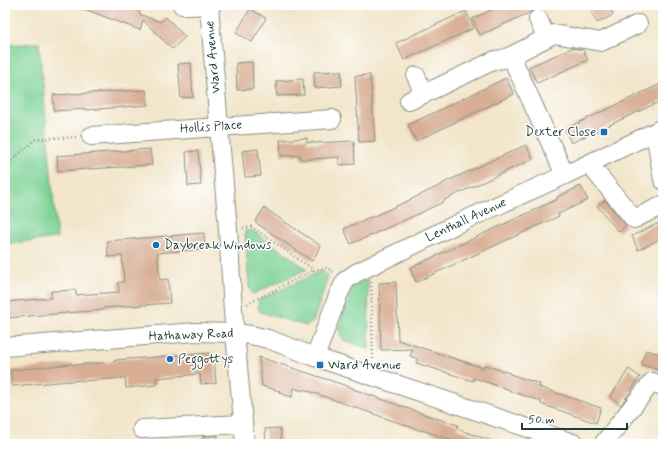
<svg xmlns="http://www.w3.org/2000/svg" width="668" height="449" font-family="Mynerve,sans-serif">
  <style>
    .green { fill: #7ed295; stroke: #4e8864 }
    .building { fill: #d8ae94 }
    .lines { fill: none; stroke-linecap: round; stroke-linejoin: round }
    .minor-casing { stroke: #88917f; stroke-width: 20 }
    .path { stroke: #88917f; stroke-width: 2.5; stroke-dasharray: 1 3; stroke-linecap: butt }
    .minor { stroke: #fff; stroke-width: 18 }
    .poi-dot { fill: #1f6fb2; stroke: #fff; stroke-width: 1.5 }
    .labels { text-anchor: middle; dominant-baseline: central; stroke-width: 3; stroke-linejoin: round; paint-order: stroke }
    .street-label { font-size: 13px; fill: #1f3d34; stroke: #fff }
    .poi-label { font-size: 13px; fill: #1f3d34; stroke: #fff; text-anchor: start }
  </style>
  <rect width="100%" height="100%" fill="#fff"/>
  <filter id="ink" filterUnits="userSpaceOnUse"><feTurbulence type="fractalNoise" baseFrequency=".025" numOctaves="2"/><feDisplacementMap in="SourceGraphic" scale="8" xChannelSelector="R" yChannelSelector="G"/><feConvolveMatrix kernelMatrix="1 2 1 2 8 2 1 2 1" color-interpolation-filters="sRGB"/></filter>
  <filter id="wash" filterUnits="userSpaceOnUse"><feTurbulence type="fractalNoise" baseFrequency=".012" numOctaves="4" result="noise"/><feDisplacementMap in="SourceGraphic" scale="16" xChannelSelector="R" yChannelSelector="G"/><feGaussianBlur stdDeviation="0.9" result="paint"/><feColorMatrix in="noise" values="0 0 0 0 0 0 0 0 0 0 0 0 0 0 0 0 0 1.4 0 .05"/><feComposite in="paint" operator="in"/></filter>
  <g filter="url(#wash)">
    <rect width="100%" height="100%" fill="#f2e5ca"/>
    <path class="green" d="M39,43l18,195 -52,6v-199z
      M252,230l55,39 -54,25 -4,-7 -4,-56z
      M323,271l5,5 -15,46 -7,4 -46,-14 -2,-5 1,-7 60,-28z
      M368,279l1,70 -26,-9 -5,-12 15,-42z"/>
    <g id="blocks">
      <path class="building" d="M76,5h40l6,2 1,-2 17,6 -1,3 21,8 6,-5 19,20 -13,12 -29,-29 -3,10 -64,-24z
        M502,5h43l-12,5 -2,2 -51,23 -8,-16z
        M588,5h21l4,10 -16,8z
        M250,9l16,9 -14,24 -16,-9z
        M466,11l8,17 -70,32 -8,-17z
        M572,48l11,2 5,10 -51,23 -8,-16z
        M252,62l1,27 -16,1 -1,-27z
        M191,63l2,34 -12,1 -3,-34z
        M341,71l1,15 -27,2 -1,-16z
        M370,75l5,66 -16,1 -4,-66z
        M506,78l8,16 -98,47 -8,-16z
        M303,79l1,16 -27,1 -1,-15z
        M663,83v17l-92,43 -6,-14z
        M146,90l2,15 -62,5v-1l-32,2 -1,-16z
        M307,138v5l6,-1v1l41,-2 1,23 -16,1v-8l-38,3 -1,-5 -19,1 -1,-16z
        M526,145l7,14 -89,41 1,1 -29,14 -65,29 -7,-15 26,-12v1l44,-20 29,-14v-1z
        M150,149l2,16 -94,6 -1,-15z
        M258,149l3,27 -16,1 -3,-26z
        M198,151l3,34 -13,1 -2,-34z
        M581,186l7,14 -30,14 1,2 -143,66 -6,-14 148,-69 -1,-2z
        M605,200l21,26 -7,6 -22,-26z
        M264,208l57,38 -9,15 -57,-39z
        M663,221v17l-25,12 -6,-14z
        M204,233l1,16 -48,4 3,27 8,-1 2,24 -67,5v2l-37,3 -59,5 -2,-16 46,-4v-7l25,-1v5l43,-3 -1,-10h6l-2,-26 -14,1 -1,-16z
        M396,282l2,58 85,28 1,-3 26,8v1l30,10 -1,3 62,21 -5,15 -55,-19v-3l-31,-10v-1l-36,-12 -1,3 -57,-18 2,-4 -8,-3 3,-7 -32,1 -2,-67z
        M646,350l17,5v17l-22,-8z
        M210,353l4,4 2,26 -15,1 -1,-10 -44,4v7l-30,3 -1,-10 -43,3v-1l-70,6 -1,-16 61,-6 1,1 42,-3v-2l28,-2z
        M259,357l94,31v1l79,28 26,8 -1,4 38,13v2h-32l-41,-14v1l-119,-42 -1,2 -8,-3 -2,9 -13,-4 1,-2 -18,-5z
        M629,369l11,8 -19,28 -11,-8z
        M280,428l1,13 -15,2 -1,-14z
        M203,436h15v8h-14z"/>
    </g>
  </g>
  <g filter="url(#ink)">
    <use href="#blocks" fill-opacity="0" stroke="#88917f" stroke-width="1"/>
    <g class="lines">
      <defs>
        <path id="minor" d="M182,5l5,1 25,-1
          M209,6l10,121 9,102 5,82 12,133
          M538,19l8,18
          M416,76l8,18
          M409,101l86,-41 8,-1 8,-3
          M655,132l8,48
          M91,136l241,-17
          M589,164l45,55 29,-14
          M565,175l-54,-119 43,-22 47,8 37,-18
          M5,347l191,-15 39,1 16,2 17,4 47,18 261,87
          M315,357l24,-64 7,-13 10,-7 107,-52 102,-46 98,-47
          M142,429l101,-5
          M603,444l49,-62 11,4"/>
      </defs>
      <use href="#minor" class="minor-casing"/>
      <path class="path" d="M5,166l31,-27 41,-2
        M243,228l9,-1 62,43 13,-2 6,4
        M371,282l2,79
        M247,304l67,-34"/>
      <use href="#minor" class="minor"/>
    </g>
  </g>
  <g class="poi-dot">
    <rect x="600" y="128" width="8" height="8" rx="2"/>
    <circle cx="156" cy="245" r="4"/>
    <circle cx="170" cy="359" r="4"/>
    <rect x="316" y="361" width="8" height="8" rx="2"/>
  </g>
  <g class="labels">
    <g class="street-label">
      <text transform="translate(213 57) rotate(-95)">Ward Avenue</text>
      <text transform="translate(211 127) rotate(-4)">Hollis Place</text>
      <text transform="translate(466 220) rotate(-25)">Lenthall Avenue</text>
      <text transform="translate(191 335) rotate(-2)">Hathaway Road</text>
    </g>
    <g class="poi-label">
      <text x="596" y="132" text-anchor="end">Dexter Close</text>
      <text x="164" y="245">Daybreak Windows</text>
      <text x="178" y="359">Peggottys</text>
      <text x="328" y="365">Ward Avenue</text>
    </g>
  </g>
  <rect width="668" height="449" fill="none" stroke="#fff" stroke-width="20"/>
  <path d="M522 423v6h105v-6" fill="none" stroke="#1f3d34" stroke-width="2"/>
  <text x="528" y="423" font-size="12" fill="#1f3d34" stroke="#ffffff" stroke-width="3" paint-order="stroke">50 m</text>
</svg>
